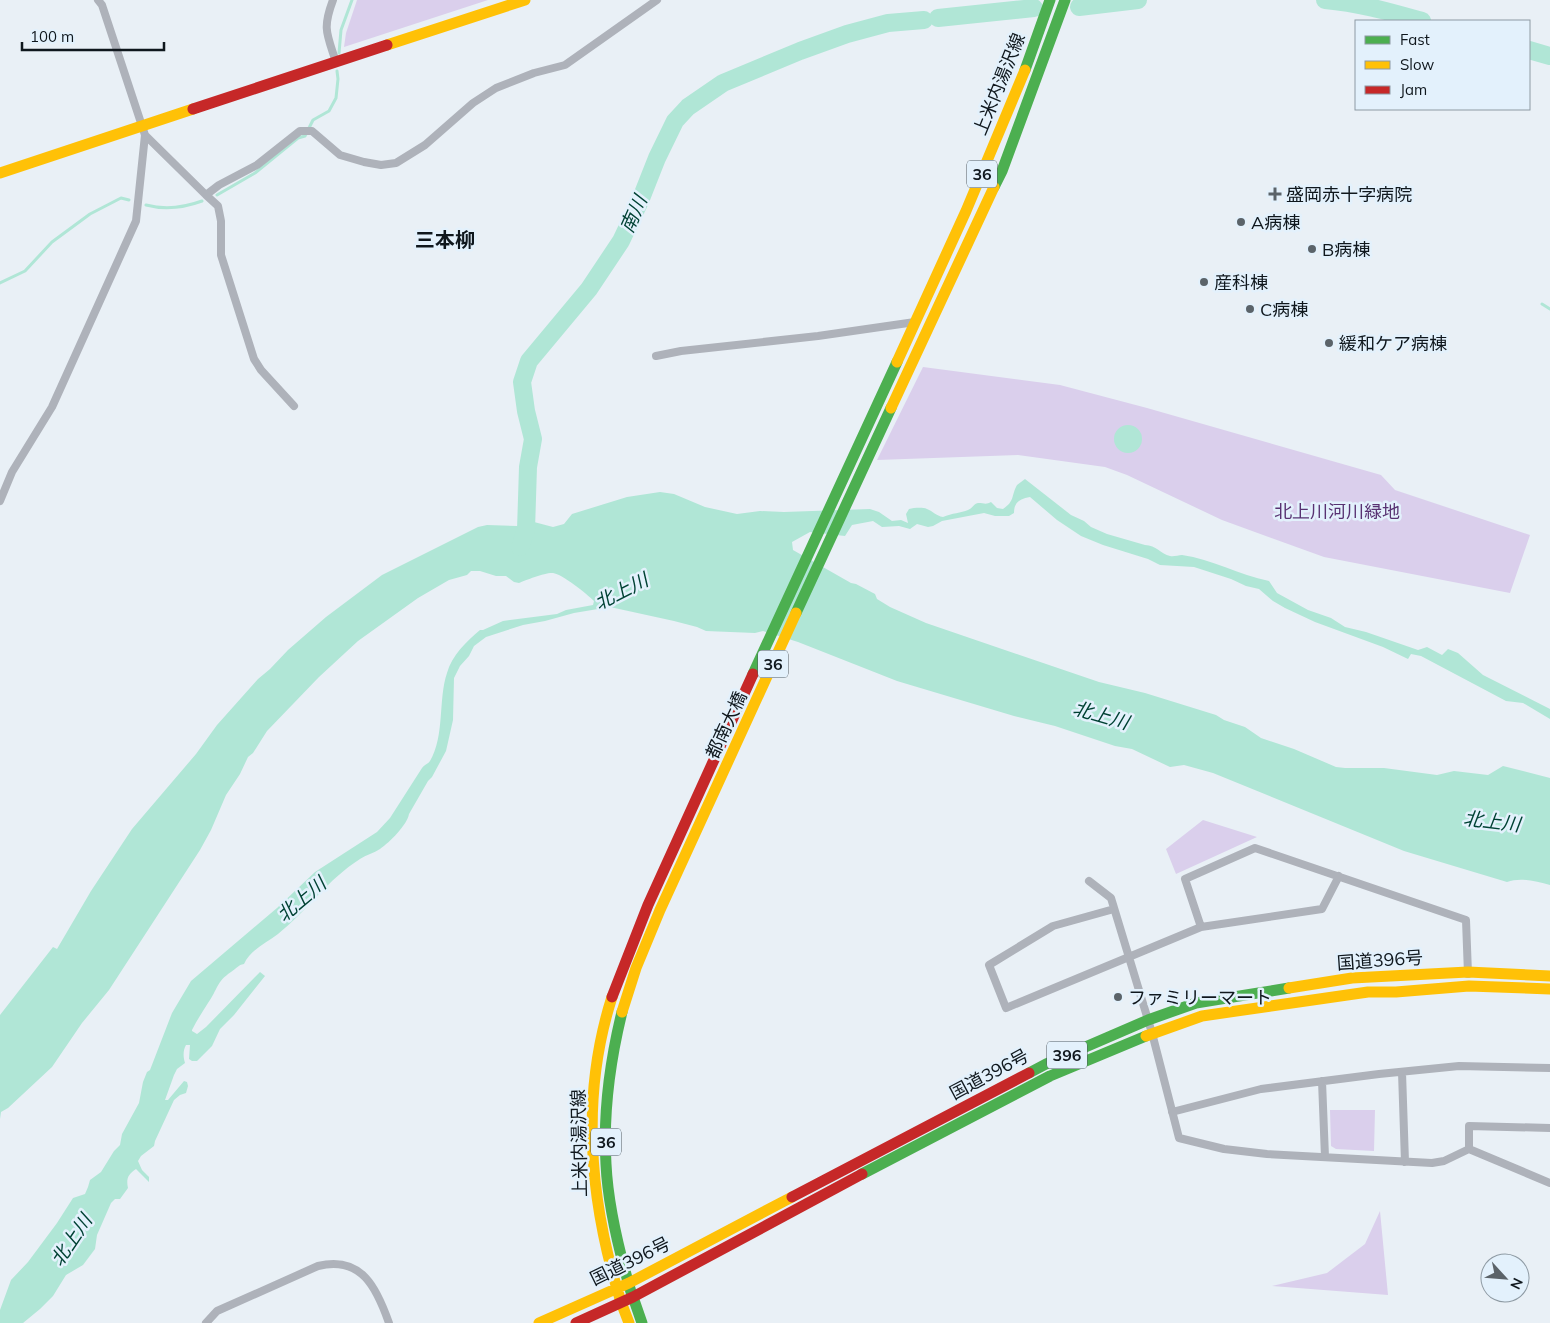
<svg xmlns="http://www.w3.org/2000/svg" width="1550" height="1323" font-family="Mulish,'Noto Sans JP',sans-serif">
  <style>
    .green { fill: #dacfec }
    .water { fill: #b0e6d6 }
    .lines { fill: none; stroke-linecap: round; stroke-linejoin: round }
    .stream { stroke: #b0e6d6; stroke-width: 3 }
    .river { stroke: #b0e6d6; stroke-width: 18 }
    .street { stroke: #aeb2ba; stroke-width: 8 }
    .fast { stroke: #4caf50; stroke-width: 11 }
    .slow { stroke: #ffc107; stroke-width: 11 }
    .jam { stroke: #c62828; stroke-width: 11 }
    .poi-dot { fill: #5b6369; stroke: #e3f1fc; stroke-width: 2 }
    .labels { text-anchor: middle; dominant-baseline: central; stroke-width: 5; stroke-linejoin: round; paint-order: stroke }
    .shield { fill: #e3f1fc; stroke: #4f5860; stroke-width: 1 }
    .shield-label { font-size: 16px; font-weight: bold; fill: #0f171d }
    .street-label { font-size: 18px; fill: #0f171d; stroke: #e3f1fc }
    .poi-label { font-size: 18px; fill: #0f171d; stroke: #e3f1fc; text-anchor: start }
    .park-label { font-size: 18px; fill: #583272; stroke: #e3f1fc }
    .water-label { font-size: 19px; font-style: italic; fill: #004234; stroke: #e3f1fc }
    .quarter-label { font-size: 20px; font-weight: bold; fill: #0f171d; stroke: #e3f1fc }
  </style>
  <rect width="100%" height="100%" fill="#e9f0f6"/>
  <path class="green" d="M357,0h131l-144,47 2,-14z
    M923,367l137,18 87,23 234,67 14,15 135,45 -20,58 -186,-36 -102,-37 -95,-45 -22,-8 -87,-12 -141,5z
    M1203,820l54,17 -81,37 -10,-25z
    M1330,1110h45l-1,41 -38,-2 -5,-3z
    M1380,1211l8,84 -116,-9 55,-13 38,-29z"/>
  <path class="water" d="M1114 439a14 14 0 1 1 28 0a14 14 0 1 1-28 0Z
    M1025,479l46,36 13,6 7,6 16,7 38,11c11,0 16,9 25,11 4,1 8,-1 12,-1 30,4 57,20 87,26l8,12 31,17 23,8 14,9 21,5 52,18 9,-3 15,8 6,-6 10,4 25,22 67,34v10l-27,-16 -17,-2 -85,-45 -10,-2 -3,5 -25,-12 -68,-25 -30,-14 -12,-7 -14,-12 -13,-3 -15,-7 -37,-12 -34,-2 -12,-6 -45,-14 -22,-9 -24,-16 -27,-23c-10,2 -16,5 -16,16l-5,3h-14l-11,-3 -42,8 -9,5 -5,1 -11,-3 -7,5 -11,-3 -17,1 -9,-6 -21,4 -7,11 -35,-4 -18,10 1,8 58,33 5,1 19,10 2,5 13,8 36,16 173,59 46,11 71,22 8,5 21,7 16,11 33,11 42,18 9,1h39l53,7 17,-4 34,4 15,-9 47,12v107c-14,-4 -30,-8 -43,-3l-103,-31 -191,-78 -29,-8 -14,2 -38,-18 -17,-3 -60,-20 -41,-10 -117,-35 -99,-39 -35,-11 -8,2 -49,-2 -9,-4 -23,-6 -64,-14 -36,6 -29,8 -22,4 -37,12 -12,9 -5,10 -9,10 -6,12 -1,42 -7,31 -14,26 -4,4 -19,33c-2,11 -19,28 -29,35 -6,4 -14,6 -20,10 -32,20 -53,52 -82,75 -12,9 -28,16 -34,30 -6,1 -7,4 -13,8 -15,10 -13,17 -23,31 -5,8 -11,17 -16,27v1l5,3 9,-7 54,-55 5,4 -31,39 -14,14 -8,17 -15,15h-5l-3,-2 1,-14h-4c-3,5 -3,12 -1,18l-8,6 -3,6 -9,25h3l16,-19 3,1 1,4 -2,7 -6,2 -6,5 -19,41 -1,5 -13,10 -3,5 4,9 7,7v5l-13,-13c-8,5 -10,10 -8,19l-8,11h-5l-4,4 -14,32 -2,14 -12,16 -17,10 -13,21 -13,13 -17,14h-23v-13l11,-30 17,-18 29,-39 16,-25 12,-4 3,-7 2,-7 11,-8 13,-21 6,-6 2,-11 17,-31 4,-21 4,-10 3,-2 22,-57 19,-32 86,-73 38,-36 62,-40 13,-14 32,-50c2,-3 6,-4 8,-7 15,-25 8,-62 17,-88 5,-18 19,-31 33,-43h3l20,-9 54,-7 9,-4 27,-5 1,-4c-7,-7 -32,-27 -41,-28 -7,-1 -27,7 -34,10l-5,-1 -8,-6h-10l-16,-5h-9l-4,4 -18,5 -31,18 -60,43 -39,36 -52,54 -14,22 -5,4 -8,17 -14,21 -15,35 -11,20 -91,140 -27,33 -30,44 -44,41 -7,4 -1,7v-104l53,-68 4,2 34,-58 41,-62 64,-75 21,-29 41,-46 12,-10 18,-19 38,-33 56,-42 96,-48 9,-2 30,1 17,-4 19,5 11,-3 8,-10 55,-17 33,-5 14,2 31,13 32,7 23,-3 24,1 86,-3 9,3 13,9 9,-1 7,3 -2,-9 3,-5c5,-1 13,-2 18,0 6,2 9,7 16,8 9,-4 18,-4 25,-7 5,-2 5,-6 10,-7 6,0 8,2 13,-1l6,6 6,1c12,-8 8,-13 14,-24z"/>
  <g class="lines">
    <path class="stream" d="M339,53l2,-23 11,-30
      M217,195l38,-22 43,-35 7,-2 8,-16 16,-9 7,-13 2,-19 -1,-8
      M146,205c19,5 37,3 56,-4
      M0,283l25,-12 27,-29 38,-28 31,-16 8,2
      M1542,304l8,5"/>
    <path class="river" d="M1325,0c34,3 65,12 97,21
      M1079,7l59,-7
      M938,18l96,-10
      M1529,50l21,6
      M520,547l6,-17 2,-63 5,-28 -7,-28 -4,-29 7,-21 60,-72 32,-48 19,-40 17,-43 18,-37 13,-14 35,-24 77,-32 47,-17 41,-11 36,-3"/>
    <path class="street" d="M333,0c-11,29 -6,34 3,62
      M145,135l61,60 13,-10 38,-20 43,-34h12l28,24 24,7 17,3 15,-2 29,-18 48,-42 23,-15 38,-15 31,-8 92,-65
      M206,195l12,11 3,15v34l33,104 7,11 33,36
      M656,356l25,-5 137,-15 97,-14
      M0,501l12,-29 40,-65 84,-186 9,-86 -43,-130 -4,-5
      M1089,881l22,17 41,135 27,105 45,11 43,5 165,9 12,-2 25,-12 81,34
      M1114,909l-61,17 -64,39 17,43 195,-81 121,-18 17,-33
      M1201,927l-16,-48 70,-31 211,72 2,54
      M1402,1072l3,90
      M1322,1081l3,76
      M1172,1112l89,-23 118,-15 80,-8 91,2
      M1469,1149v-23l81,2
      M206,1323l11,-12 101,-45c44,-11 59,23 71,57"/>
    <path class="fast" d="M1025,70l25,-70
      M994,187l8,-16 63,-171
      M796,613l95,-205
      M753,674l144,-312
      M622,1012c-12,49 -19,101 -16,152 2,43 13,87 25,128
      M1029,1073l17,-9 102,-44 48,-17 93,-15
      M862,1174l188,-98 96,-40
      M633,1297l9,26"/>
    <path class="slow" d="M387,45l138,-45
      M0,173l193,-64
      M897,362l69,-151 59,-141
      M891,408l103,-221
      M1289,988l63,-10 116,-6 82,4
      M612,997c-32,100 -22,206 9,305
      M622,1012l14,-44 24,-58 136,-297
      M1146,1036l56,-20 166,-24h28l73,-6 81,3
      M621,1302l8,21
      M539,1323l90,-40 163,-86"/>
    <path class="jam" d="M193,109l194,-64
      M612,997l36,-92 105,-231
      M792,1197l237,-124
      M576,1323l57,-26 229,-123"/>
  </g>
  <g class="poi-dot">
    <path d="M1272.5 186.5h5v5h5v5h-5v5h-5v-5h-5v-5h5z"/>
    <circle cx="1241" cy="222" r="5"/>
    <circle cx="1312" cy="249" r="5"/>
    <circle cx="1204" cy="282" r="5"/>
    <circle cx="1250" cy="309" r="5"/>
    <circle cx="1329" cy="343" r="5"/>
    <circle cx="1118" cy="997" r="5"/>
  </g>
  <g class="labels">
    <g class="shield">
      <rect x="967" y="160.5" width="30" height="27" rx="4"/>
      <rect x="758" y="650.5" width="30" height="27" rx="4"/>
      <rect x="1047" y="1041.5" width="40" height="27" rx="4"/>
      <rect x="591" y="1128.5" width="30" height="27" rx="4"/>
    </g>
    <g class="shield-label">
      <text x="982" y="174">36</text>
      <text x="773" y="664">36</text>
      <text x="1067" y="1055">396</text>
      <text x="606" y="1142">36</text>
    </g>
    <g class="street-label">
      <text transform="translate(999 84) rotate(-68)">上米内湯沢線</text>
      <text transform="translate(726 725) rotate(-65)">都南大橋</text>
      <text transform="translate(1380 960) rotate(-4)">国道396号</text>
      <text transform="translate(989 1074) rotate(-28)">国道396号</text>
      <text transform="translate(579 1143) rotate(-91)">上米内湯沢線</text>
      <text transform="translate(630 1261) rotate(-26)">国道396号</text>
    </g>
    <g class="poi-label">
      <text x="1286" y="194">盛岡赤十字病院</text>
      <text x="1251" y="222">A病棟</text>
      <text x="1322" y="249">B病棟</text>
      <text x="1214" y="282">産科棟</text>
      <text x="1260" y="309">C病棟</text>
      <text x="1339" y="343">緩和ケア病棟</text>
      <text x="1128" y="997">ファミリーマート</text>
    </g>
    <g class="park-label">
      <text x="1337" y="511">北上川河川緑地</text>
    </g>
    <g class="water-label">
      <text transform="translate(633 214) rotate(-66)">南川</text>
      <text transform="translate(621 591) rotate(-27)">北上川</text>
      <text transform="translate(1101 715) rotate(16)">北上川</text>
      <text transform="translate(1492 821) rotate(7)">北上川</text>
      <text transform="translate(301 899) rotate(-40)">北上川</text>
      <text transform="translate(71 1240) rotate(-56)">北上川</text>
    </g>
    <g class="quarter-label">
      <text x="445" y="239">三本柳</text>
    </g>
  </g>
  <rect x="1355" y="20" width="175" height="90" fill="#e3f1fc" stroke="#8e9aa3"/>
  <rect x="1365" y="36" width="25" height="8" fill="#4caf50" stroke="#8e9aa3"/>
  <text x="1400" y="45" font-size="15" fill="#0f171d">Fast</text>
  <rect x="1365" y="61" width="25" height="8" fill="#ffc107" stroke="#8e9aa3"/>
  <text x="1400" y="70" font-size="15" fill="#0f171d">Slow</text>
  <rect x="1365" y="86" width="25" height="8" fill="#c62828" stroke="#8e9aa3"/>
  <text x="1400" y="95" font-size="15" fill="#0f171d">Jam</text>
  <g transform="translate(1505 1278) rotate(116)"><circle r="24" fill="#e3f1fc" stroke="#8e9aa3"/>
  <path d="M0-4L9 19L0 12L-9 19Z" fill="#5b6369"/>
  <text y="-8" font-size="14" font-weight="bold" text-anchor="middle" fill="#0f171d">N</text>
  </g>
  <path d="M22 42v8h142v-8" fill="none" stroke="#0f171d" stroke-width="2.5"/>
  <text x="30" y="42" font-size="15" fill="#0f171d" stroke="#e3f1fc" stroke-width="4" paint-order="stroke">100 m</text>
</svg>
